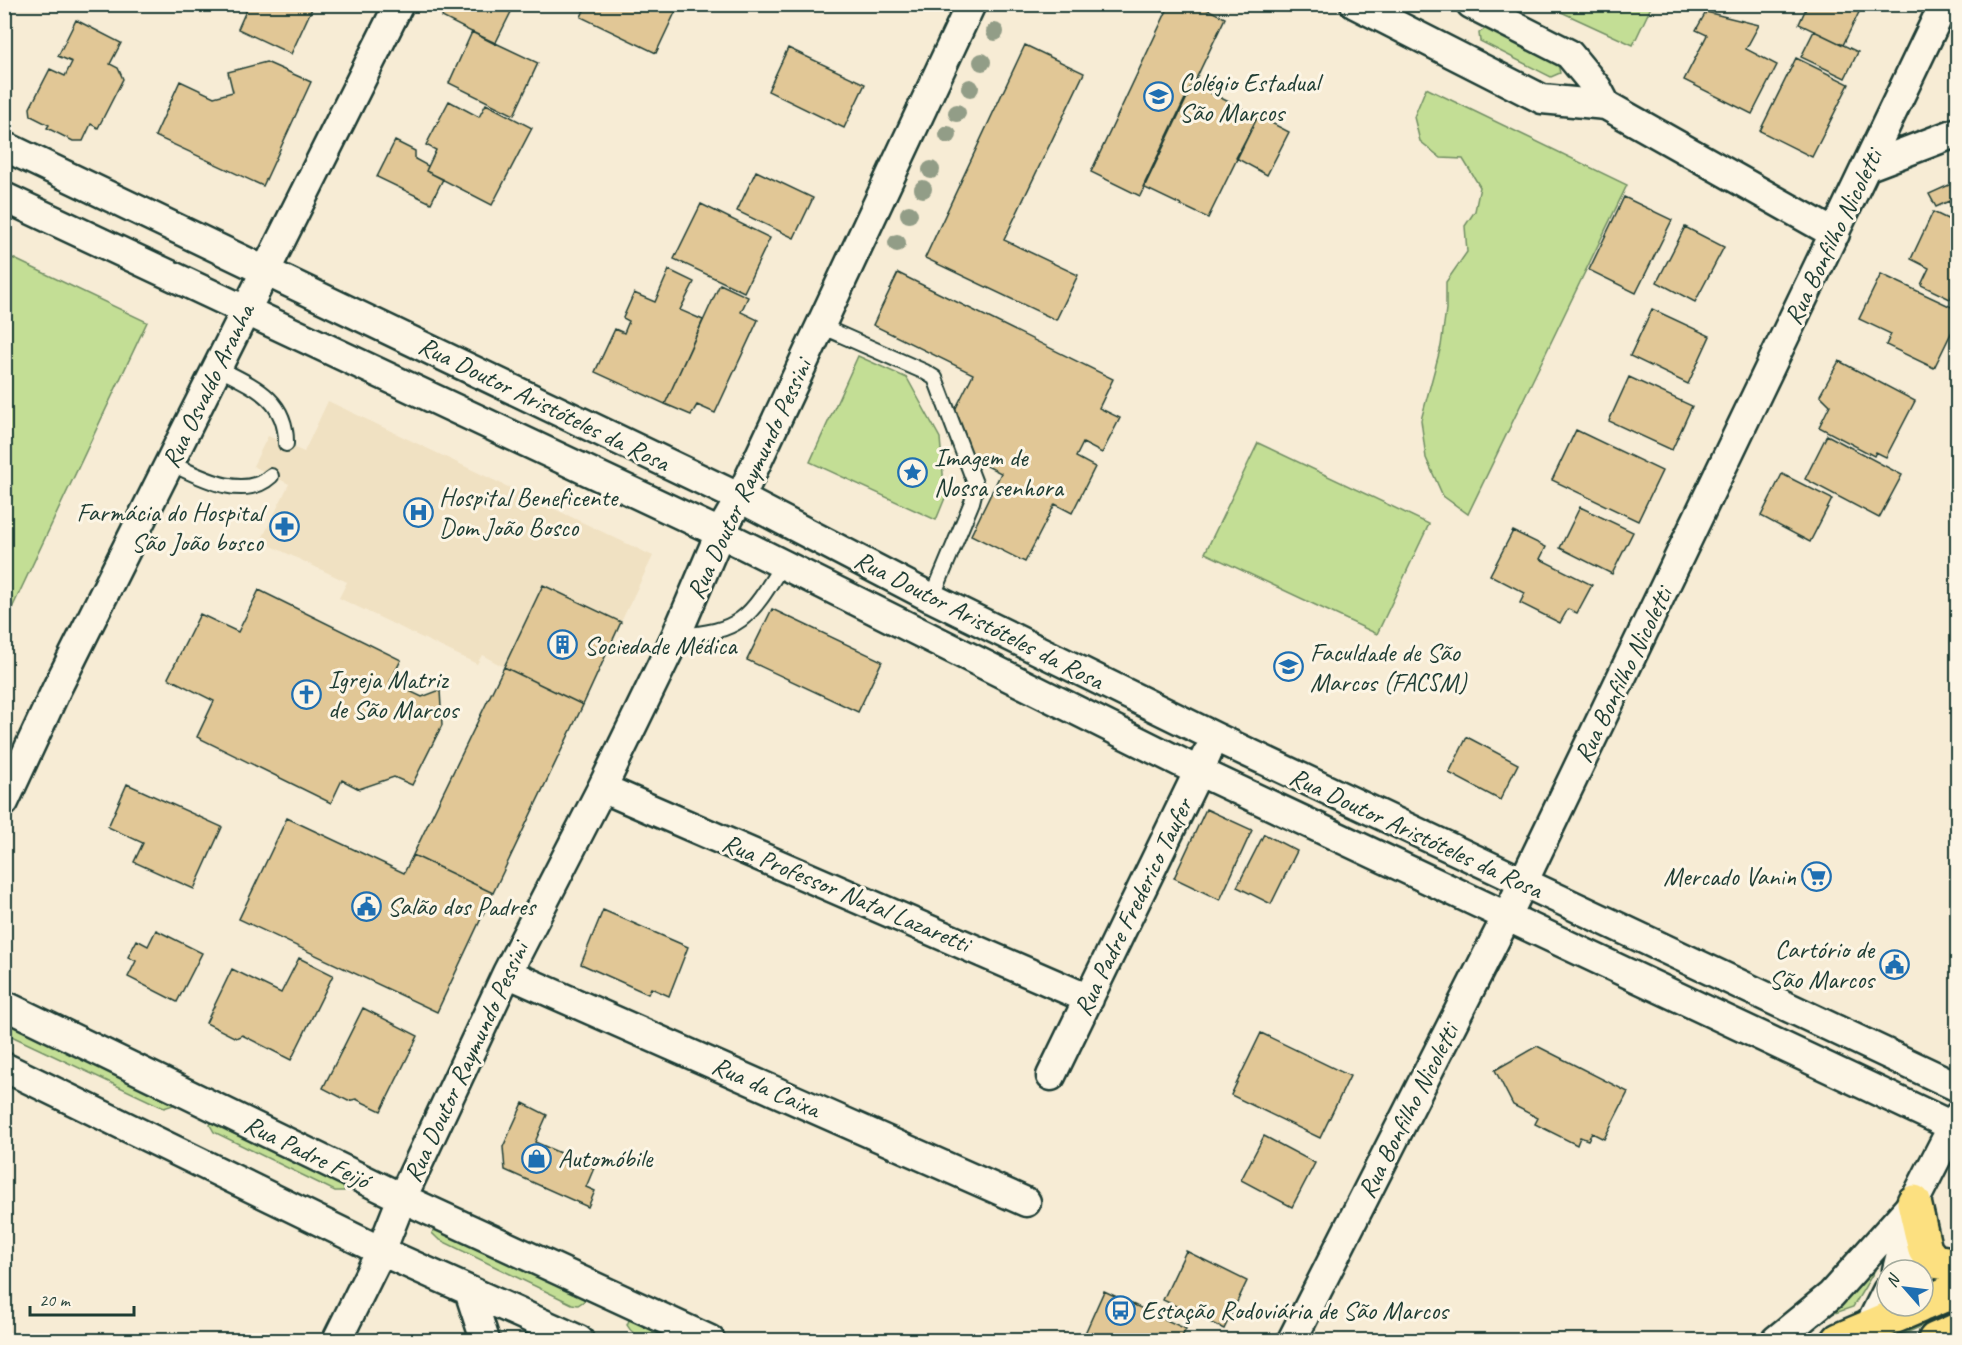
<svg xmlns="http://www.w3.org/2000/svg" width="1962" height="1345" font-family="Caveat,sans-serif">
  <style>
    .built { fill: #f0e1c2 }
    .green { fill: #c3de95; stroke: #718e64; stroke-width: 1.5 }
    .building { fill: #e1c796; stroke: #1f3d34; stroke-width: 1.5 }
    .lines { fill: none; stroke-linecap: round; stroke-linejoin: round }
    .service-casing { stroke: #1f3d34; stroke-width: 18 }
    .minor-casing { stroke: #1f3d34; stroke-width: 33 }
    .primary-casing { stroke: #1f3d34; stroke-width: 38 }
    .service { stroke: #fcf5e5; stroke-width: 14 }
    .minor { stroke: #fcf5e5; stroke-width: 28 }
    .primary { stroke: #fce080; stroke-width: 33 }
    .tree { fill: #929d87 }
    .labels { text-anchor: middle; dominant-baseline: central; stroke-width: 6; stroke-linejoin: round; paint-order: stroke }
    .poi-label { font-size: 26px; fill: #1f3d34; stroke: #fcf5e5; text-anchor: start }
    .street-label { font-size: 26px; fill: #1f3d34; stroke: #fcf5e5 }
  </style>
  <rect width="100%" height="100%" fill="#f7ecd5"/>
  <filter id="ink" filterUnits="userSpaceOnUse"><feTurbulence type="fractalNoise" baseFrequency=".0167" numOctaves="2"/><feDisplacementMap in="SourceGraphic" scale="12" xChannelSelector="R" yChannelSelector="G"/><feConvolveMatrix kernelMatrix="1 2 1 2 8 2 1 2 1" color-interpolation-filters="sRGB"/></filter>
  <g filter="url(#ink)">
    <path class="built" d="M328,401l325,155 -32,66 -78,-37 -39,82 -22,-12 -5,9 -138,-66 8,-16 -86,-41 28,-57 -36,-18 15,-30 36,16z"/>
    <path class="green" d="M1546,5h106l-19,40z
      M1486,28l72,36 2,9 -9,4 -71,-36 -1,-8z
      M1426,88l201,97 -159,329 -25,-18 -17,-38 -5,-38 20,-74 5,-37v-27l21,-30 -2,-26 10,-15 5,-24 -17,-28 -22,-1 -21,-17 -6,-24z
      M4,254l143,68 -142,301h-1z
      M858,356l49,22 33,60 5,60 -9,22 -126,-58z
      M1258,443l171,81 -52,110 -172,-81z
      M5,1019l168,83v3l-9,3 -159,-75z
      M213,1119l133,66 -2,6h-9l-121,-59 -4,-7z
      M435,1226l150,71 -1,4 -6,4 -6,-1 -134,-65 -6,-6z
      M1874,1265l1,5 -22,37 -30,10z
      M1957,1294v16l-66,30h-16z
      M630,1318l58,22c-19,0 -51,5 -61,-15z"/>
    <path class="building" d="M249,4h65l-23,50 -53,-25z
      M448,4h67l-20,40 -53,-27z
      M587,4h92l-23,49 -75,-36z
      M1170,4h27l28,14 -85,178 -49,-24z
      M1808,4h55l-20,41 -44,-21z
      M1706,12l53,13 -13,24 31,16 -25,49 -68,-34 23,-45 -11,-5z
      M76,20l45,23 -11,21 8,4 5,11 -25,49 -7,-4 -8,17h-10l-26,-13 2,-3 -18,-9 -1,-8 20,-39 15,7 7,-14 -14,-6z
      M1814,31l44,21 -13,26 -44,-21z
      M472,32l66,31 -24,52 -65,-32z
      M1025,45l59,28 -80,167 74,35 -22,45 -131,-62z
      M788,48l77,36 -21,44 -76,-37z
      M1796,58l53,26 -37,73 -52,-26z
      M266,62l45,20 -48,104 -108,-50 25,-55 34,16 19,-5 -5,-20z
      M1192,84l66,32 -50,102 -65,-31z
      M449,101l30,16 7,-13 46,24 -40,77 -66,-34 10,-21 -10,-5z
      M1258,116l31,16 -22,43 -31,-17z
      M395,141l20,10v8l13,7 -2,5 17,8 -12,24 -54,-26z
      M756,171l57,27 -19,40 -57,-27z
      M1958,181v33h-4l-5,-13 -13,6 -7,-13z
      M1624,197l48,23 -36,73 -47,-23z
      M701,204l69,34 -26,54 -70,-33z
      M1933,212l25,12v60l-8,15 -29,-14 8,-17 -18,-9z
      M1685,227l39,20 -29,55 -38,-20z
      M669,270l25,12 -14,28 23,10 -38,84 -70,-32 20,-43 9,4 5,-12 -6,-3 11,-25 21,9z
      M898,273l215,106 -14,29 21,10 -18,35 -19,-10 -7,14 19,10 -23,46 -17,-9 -30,58 -54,-27 30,-62 -32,-16 -15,-45 19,-38 -100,-49z
      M1881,274l77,36v9l-24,49 -48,-23 5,-11 -32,-15z
      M720,284l28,13 -7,15 17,8 -43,93 -18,-8 -6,10 -26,-11z
      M1652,309l58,27 -22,48 -58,-28z
      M1839,361l76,40 -29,56 -10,-5 -2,4 -55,-29 11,-22 -10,-10z
      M1629,377l63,29 -20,44 -63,-29z
      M1576,430l86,41 -24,50 -86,-41z
      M1827,435l75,40 -23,43 -74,-39z
      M1782,474l50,25 -22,43 -49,-26z
      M1580,507l53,25 -21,42 -52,-26z
      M1513,531l33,16 -6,12 52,26 -15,28 -9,-4 -8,14 -40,-20 5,-10 -35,-18z
      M543,585l78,37 -38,83 -79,-38z
      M259,590l142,70 -11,22 32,15 18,-7 2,35 -30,60 -18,-8 -35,12 -17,-9 -11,23 -134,-66 17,-36 -46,-23 32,-64 38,18z
      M772,609l110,52 -24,51 -111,-52z
      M504,667l79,38 -90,188 -80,-38z
      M1467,737l51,27 -18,36 -51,-27z
      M127,784l95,43 -28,62 -60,-27 9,-19 -35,-16z
      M1206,809l46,21 -32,70 -46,-22z
      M287,818l117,55 9,-18 80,38 -56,119 -198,-93z
      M1264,834l33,17 -26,53 -34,-17z
      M603,910l85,37 -19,49 -18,-8 -3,6 -67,-30z
      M156,930l46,23 -25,49 -49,-25 8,-16 -8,-4 9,-17 11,6z
      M299,958l34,17 -42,85 -49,-25 -6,3 -30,-15 26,-54 49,24z
      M363,1008l55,28 -37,75 -25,-12 -8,2 -25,-13z
      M1261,1033l89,43 -30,62 -89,-43z
      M1537,1046l91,46 -24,47 -12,-6 -4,7 -8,-3 -3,8 -42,-21 3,-6 -25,-13 -18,-35z
      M523,1103l24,12 -12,27 59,26 -8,19 9,4 -7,16 -83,-37 -2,-23z
      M1264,1136l51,27 -23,44 -51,-27z
      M1186,1251l61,30 -23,48 -61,-29z
      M1104,1291l82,38 -6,11h-98z"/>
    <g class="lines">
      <defs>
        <path id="service" d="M821,326l104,46 10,6 41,108 -4,16 -40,96
          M218,368c35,18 69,31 68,76
          M170,463c28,13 73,39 101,13
          M676,636c65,-4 73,-17 106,-71"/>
        <path id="minor" d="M1355,4l187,95 64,6 229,129
          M1471,4l98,50 28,34 9,17
          M4,146l736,352 192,100 283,139 743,350
          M1866,167l92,-35
          M4,197l716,336 478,238 754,355
          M602,788l487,211
          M4,802l53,-114 342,-684
          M507,973l519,229
          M4,1005l398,193 308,142
          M4,1067l377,184 198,89
          M1051,1076l156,-322
          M1897,1270l17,-68 44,-86
          M469,1291l16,49
          M1868,1329l19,-38
          M337,1340l44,-89 21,-53 105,-225 95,-185 74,-152 44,-103 20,-35 231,-494
          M1292,1340l214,-422 438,-914
          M1776,1340l55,-45 83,-93"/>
        <path id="primary" d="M1914,1202l11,48 9,11 24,4
          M1923,1304l35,-15
          M1839,1340l80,-34
          M1935,1340l23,-10"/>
      </defs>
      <use href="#service" class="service-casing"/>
      <use href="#minor" class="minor-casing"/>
      <use href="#primary" class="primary-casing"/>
      <use href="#service" class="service"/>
      <use href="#minor" class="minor"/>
      <use href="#primary" class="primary"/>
    </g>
    <g class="tree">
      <circle cx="995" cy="32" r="9"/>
      <circle cx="982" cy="62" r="9"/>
      <circle cx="970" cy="88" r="9"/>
      <circle cx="957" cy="113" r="9"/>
      <circle cx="948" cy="135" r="9"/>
      <circle cx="931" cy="170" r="9"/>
      <circle cx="923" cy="189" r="9"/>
      <circle cx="909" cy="214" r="9"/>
      <circle cx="897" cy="243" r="9"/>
    </g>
  </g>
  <defs>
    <symbol id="school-ring" viewBox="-11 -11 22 22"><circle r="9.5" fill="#fcf5e5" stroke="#1f6fb2" stroke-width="1.5"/><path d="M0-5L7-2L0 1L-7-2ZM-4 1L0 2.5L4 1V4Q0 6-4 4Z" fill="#1f6fb2"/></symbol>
    <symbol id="sight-ring" viewBox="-11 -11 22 22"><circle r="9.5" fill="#fcf5e5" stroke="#1f6fb2" stroke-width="1.5"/><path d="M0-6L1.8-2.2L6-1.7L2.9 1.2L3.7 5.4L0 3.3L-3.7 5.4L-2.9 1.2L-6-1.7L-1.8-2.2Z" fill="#1f6fb2"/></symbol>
    <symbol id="hospital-ring" viewBox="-11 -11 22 22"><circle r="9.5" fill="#fcf5e5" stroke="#1f6fb2" stroke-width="1.5"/><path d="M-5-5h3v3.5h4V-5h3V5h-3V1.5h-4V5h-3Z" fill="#1f6fb2"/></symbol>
    <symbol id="pharmacy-ring" viewBox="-11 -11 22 22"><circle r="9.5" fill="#fcf5e5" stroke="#1f6fb2" stroke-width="1.5"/><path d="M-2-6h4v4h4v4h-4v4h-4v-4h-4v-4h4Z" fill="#1f6fb2"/></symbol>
    <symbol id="building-ring" viewBox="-11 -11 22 22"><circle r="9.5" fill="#fcf5e5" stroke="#1f6fb2" stroke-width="1.5"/><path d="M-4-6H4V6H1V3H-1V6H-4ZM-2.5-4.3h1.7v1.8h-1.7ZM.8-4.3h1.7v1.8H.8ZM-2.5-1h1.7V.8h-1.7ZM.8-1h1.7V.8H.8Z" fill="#1f6fb2"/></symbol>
    <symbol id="university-ring" viewBox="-11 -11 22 22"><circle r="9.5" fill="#fcf5e5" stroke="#1f6fb2" stroke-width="1.5"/><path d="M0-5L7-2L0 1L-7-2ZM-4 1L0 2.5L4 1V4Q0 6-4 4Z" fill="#1f6fb2"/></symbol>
    <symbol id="church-ring" viewBox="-11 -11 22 22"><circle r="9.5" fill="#fcf5e5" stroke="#1f6fb2" stroke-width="1.5"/><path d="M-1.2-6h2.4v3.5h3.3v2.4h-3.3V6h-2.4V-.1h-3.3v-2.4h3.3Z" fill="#1f6fb2"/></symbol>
    <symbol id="supermarket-ring" viewBox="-11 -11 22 22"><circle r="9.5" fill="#fcf5e5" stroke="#1f6fb2" stroke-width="1.5"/><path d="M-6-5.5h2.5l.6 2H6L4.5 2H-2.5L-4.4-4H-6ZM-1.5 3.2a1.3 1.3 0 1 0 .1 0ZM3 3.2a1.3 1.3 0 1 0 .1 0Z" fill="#1f6fb2"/></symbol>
    <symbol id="civic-ring" viewBox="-11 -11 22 22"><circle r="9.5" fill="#fcf5e5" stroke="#1f6fb2" stroke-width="1.5"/><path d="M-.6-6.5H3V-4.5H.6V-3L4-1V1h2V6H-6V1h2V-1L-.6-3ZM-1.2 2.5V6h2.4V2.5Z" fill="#1f6fb2"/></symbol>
    <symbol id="shop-ring" viewBox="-11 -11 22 22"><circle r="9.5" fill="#fcf5e5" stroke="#1f6fb2" stroke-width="1.5"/><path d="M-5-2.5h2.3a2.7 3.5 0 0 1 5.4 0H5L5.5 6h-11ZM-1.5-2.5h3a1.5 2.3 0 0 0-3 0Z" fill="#1f6fb2"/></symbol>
    <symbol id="bus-ring" viewBox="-11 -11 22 22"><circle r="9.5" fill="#fcf5e5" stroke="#1f6fb2" stroke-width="1.5"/><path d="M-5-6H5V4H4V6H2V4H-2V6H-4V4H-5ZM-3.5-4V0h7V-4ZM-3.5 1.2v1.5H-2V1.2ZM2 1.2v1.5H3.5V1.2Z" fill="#1f6fb2"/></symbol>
  </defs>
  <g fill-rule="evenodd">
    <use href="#school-ring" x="1142" y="80" width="33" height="33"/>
    <use href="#sight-ring" x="896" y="456" width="33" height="33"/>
    <use href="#hospital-ring" x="402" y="496" width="33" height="33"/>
    <use href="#pharmacy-ring" x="268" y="510" width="33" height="33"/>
    <use href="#building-ring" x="546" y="628" width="33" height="33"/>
    <use href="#university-ring" x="1272" y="650" width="33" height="33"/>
    <use href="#church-ring" x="290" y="678" width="33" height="33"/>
    <use href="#supermarket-ring" x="1800" y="860" width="33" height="33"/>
    <use href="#civic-ring" x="350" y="890" width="33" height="33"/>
    <use href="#civic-ring" x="1878" y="948" width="33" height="33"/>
    <use href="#shop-ring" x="520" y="1142" width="33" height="33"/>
    <use href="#bus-ring" x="1104" y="1294" width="33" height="33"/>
  </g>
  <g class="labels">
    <g class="poi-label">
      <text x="1179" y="82">Colégio Estadual<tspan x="1179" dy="30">São Marcos</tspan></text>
      <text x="934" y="457">Imagem de<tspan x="934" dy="30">Nossa senhora</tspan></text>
      <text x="439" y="497">Hospital Beneficente<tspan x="439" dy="30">Dom João Bosco</tspan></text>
      <text x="263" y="512" text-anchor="end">Farmácia do Hospital<tspan x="263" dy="30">São João bosco</tspan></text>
      <text x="584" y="645">Sociedade Médica</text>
      <text x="1310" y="652">Faculdade de São<tspan x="1310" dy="30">Marcos (FACSM)</tspan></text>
      <text x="328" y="679">Igreja Matriz<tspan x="328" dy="30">de São Marcos</tspan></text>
      <text x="1796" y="876" text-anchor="end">Mercado Vanin</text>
      <text x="387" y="906">Salão dos Padres</text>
      <text x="1874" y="949" text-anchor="end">Cartório de<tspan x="1874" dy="30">São Marcos</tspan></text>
      <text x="558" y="1158">Automóbile</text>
      <text x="1141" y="1310">Estação Rodoviária de São Marcos</text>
    </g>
    <g class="street-label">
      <text transform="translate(1833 237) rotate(-64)">Rua Bonfilho Nicoletti</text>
      <text transform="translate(208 386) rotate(-64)">Rua Osvaldo Aranha</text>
      <text transform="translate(544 404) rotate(26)">Rua Doutor Aristóteles da Rosa</text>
      <text transform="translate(749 479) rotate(-65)">Rua Doutor Raymundo Pessini</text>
      <text transform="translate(979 620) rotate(27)">Rua Doutor Aristóteles da Rosa</text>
      <text transform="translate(1623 675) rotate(-64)">Rua Bonfilho Nicoletti</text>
      <text transform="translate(1416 833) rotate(25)">Rua Doutor Aristóteles da Rosa</text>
      <text transform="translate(846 893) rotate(23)">Rua Professor Natal Lazaretti</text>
      <text transform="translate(1133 907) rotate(-64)">Rua Padre Frederico Taufer</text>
      <text transform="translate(466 1062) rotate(-65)">Rua Doutor Raymundo Pessini</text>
      <text transform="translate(766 1087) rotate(24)">Rua da Caixa</text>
      <text transform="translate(1408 1111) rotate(-63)">Rua Bonfilho Nicoletti</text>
      <text transform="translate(307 1152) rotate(26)">Rua Padre Feijó</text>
    </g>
  </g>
  <rect width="1962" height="1345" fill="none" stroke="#fcf5e5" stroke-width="24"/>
  <rect x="12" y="12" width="1938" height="1321" fill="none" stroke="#1f3d34" stroke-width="2" filter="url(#ink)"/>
  <g transform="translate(1905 1288) rotate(298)"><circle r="28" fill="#fcf5e5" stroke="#a4ab9e" stroke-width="1.5"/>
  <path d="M0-4.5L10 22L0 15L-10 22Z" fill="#1f6fb2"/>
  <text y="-9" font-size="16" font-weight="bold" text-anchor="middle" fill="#1f3d34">N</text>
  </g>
  <path d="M30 1306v9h104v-9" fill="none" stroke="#1f3d34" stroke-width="3"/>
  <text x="39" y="1306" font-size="18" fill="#1f3d34" stroke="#fcf5e5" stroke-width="4.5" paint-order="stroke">20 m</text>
</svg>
